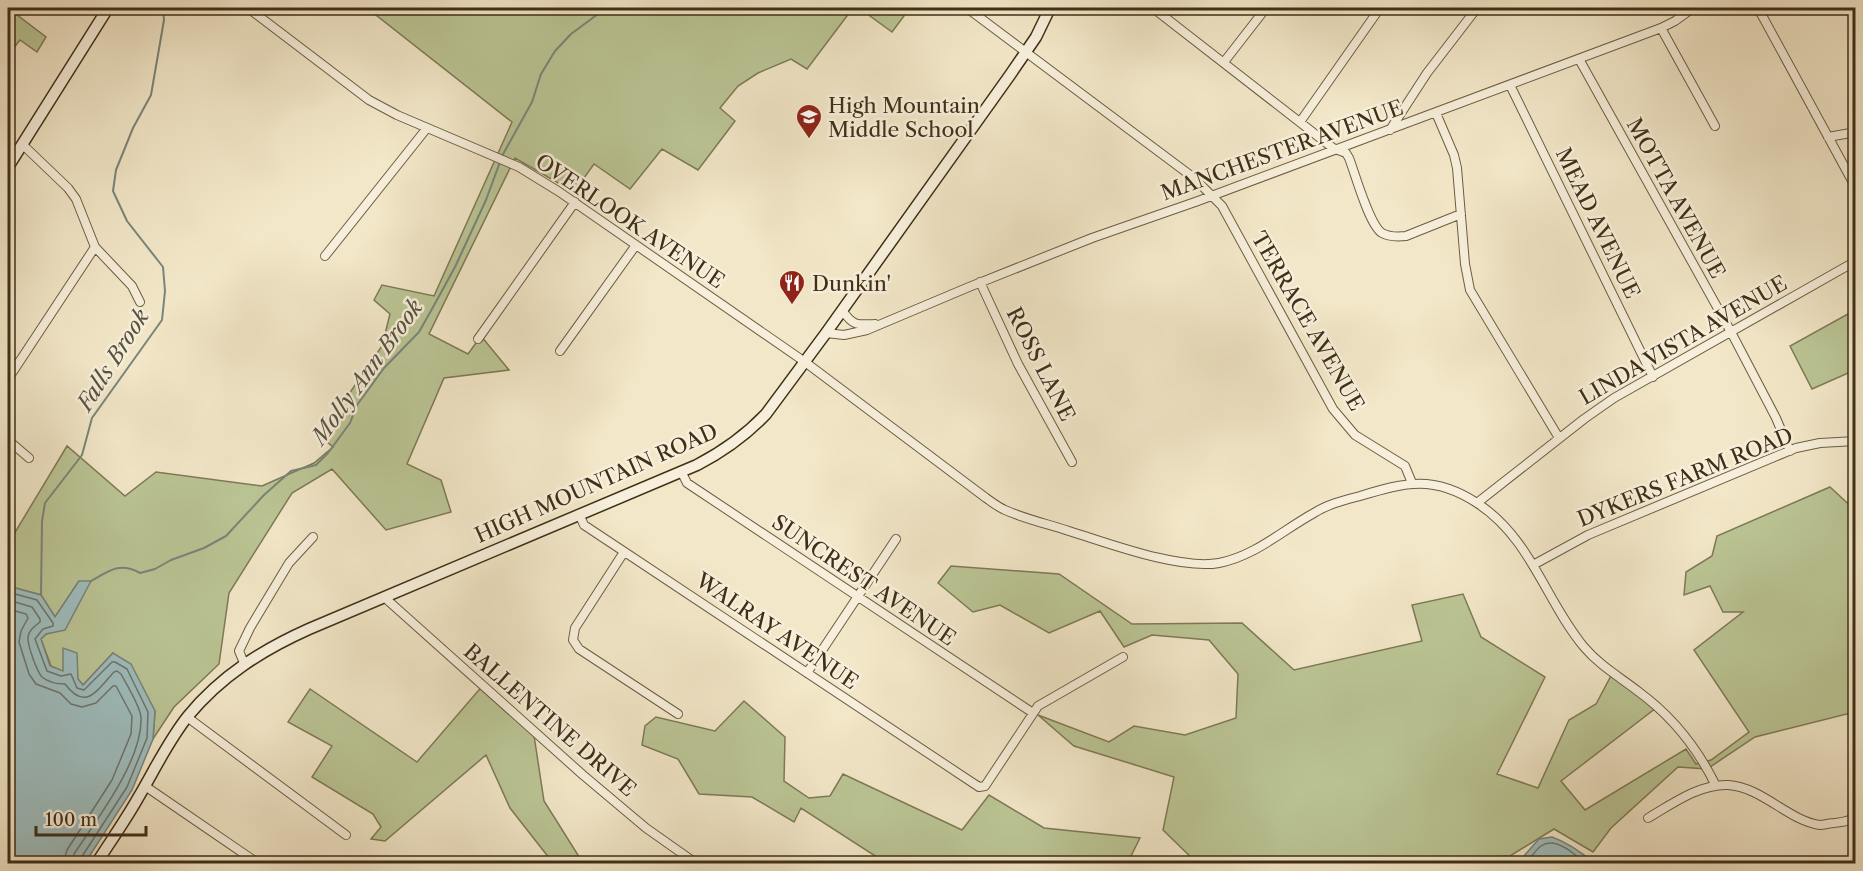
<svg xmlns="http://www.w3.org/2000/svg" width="1863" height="871" font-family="'Libre Caslon Text',serif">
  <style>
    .green { fill: #bbc595; stroke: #7d7a56; stroke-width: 1.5 }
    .water { fill: #9fbebf; stroke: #79857c; stroke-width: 1.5 }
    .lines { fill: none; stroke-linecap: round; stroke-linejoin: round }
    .shore { stroke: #6f766b; stroke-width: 1.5 }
    .stream { stroke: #79857c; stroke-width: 2 }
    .street-casing { stroke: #6c5d43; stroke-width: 10 }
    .secondary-casing { stroke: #3f2f17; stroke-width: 13 }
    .street { stroke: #f7efdb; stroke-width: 8 }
    .secondary { stroke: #f7efdb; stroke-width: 10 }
    .labels { text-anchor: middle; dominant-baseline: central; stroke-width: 5; stroke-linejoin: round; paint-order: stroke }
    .poi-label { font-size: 21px; fill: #3f2f17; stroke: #f7efdb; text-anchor: start }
    .street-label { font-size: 21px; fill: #3f2f17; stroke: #f7efdb }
    .water-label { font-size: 22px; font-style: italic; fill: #575341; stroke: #f7efdb }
  </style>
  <rect width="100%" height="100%" fill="#f2e7c8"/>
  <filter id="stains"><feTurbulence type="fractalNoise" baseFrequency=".00333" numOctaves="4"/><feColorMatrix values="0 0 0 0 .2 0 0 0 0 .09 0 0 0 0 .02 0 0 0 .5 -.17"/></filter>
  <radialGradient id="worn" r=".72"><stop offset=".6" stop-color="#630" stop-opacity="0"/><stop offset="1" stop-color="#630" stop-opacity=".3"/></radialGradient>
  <path class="green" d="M8,8l38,29 -9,15 -17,-12 -12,15z
    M367,8h486l-46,61 -16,-10 -33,14 -20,13 -18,22 15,13 -37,49 -36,-21 -32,40 -36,-25 -20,28 -59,-34 -86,176 39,20 13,-18 28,34 -65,8 -37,86 34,16 10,32 -65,18 -54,-61 -40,24 -63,100 -10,71 -45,43 -21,32 2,-28 -42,-58 -30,32 -5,-6 -27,-13 -10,-27 5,-5 19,-5 14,-48 -24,36 -14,-22 -33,-9v-42l59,-98 58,50 31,-24 106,14 52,-23 19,-16 -13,-11 62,-90 8,-32 -16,-14 8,-15 52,11 78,-174z
    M859,8h46l-1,8 -12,16z
    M1855,310v60l-43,19 -22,-43z
    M1830,487l25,23v202l-100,25 -48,32 -29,-2 -67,61 -18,24 -39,-23 -44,27 -143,8 -170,-1 -34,-33 11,-53 -100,-31 -36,-31 71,27 25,-16 51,9 51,-17 2,-44 -29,-34 -57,-5 -28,12 -24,-36 -51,22 -49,-28 -27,7 -35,-29 13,-17 108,8 73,50 110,-1 52,47 128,-29 -10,-36 51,-11 18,43 64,40 -48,97 41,14 31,-68 27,-16 16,-30 44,34 -95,73 24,29 101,-61 10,15 15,-4 38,-28 -55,-82 49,-38h-20l-13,-26 -26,9 2,-23 26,-16 5,-20z
    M484,684l49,45 11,72 39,62h-30l-43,-55 -24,-53 -101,86 -14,-2 10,-12 -8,-13 -61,-37 20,-31 -44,-24 22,-33 107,73z
    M744,701l41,36 -1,44 25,17 21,-2 13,-22 119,56 27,-35 55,33 96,10 -11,22 4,3h-247l-85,-55 -7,14 -42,-25 -53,-3 -21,-35 -36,-14 3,-19 11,-9 59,14z"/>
  <path class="water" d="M79,581h12l-26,49 -19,4 -5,5 9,27 13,5v-23l14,5 1,26 5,6 30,-32 18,11 24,47 -2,28 -21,51 -47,73h-77v-277l33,9 14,22z
    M1552,837c17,6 29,15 42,26h-84l13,-6 16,-18z"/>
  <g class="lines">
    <path class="shore" d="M8,592l29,8 16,23v3l-10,3 -8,10 12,32 14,5 10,-2 6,14 7,2 28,-28h3l12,7 21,43 -1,26 -20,49 -46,71 -1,6
      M8,600l24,7 8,12v3c-5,4 -11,8 -12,15 -1,7 9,35 14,40 6,5 16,7 23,7 21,28 32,6 49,-12l3,-1 4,3c6,11 19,32 20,43 2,43 -44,102 -67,137l-2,10
      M8,609l18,5 2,4 -7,13 -2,11 10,32 7,10 24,9 11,11 11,3 14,-4 17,-17h3l16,30 -1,18 -19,46 -45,70 -4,14
      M1524,864c7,-5 11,-14 17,-18 14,-10 35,9 44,18"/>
    <path class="stream" d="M502,156l30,-54 9,-28 14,-23 16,-17 35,-26
      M91,581c19,-11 29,-19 49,-8l15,-4 16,-9 33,-12 22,-12 38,-41 27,-24 25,-6 12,-12 22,-30 7,-18 27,-37 35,-36 13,-23 23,-42 31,-67 14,-38
      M41,595l1,-74 3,-18 37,-48 10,-37 70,-98 3,-29 -2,-24 -36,-46 -14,-30 3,-21 17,-42 18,-33 13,-75 -1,-12"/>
    <defs>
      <path id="street" d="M96,8l8,5
        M248,8l121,92 28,15 122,52 39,24 247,171 181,136c6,4 12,9 19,12 20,9 43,14 64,21 39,12 110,39 150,32 36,-7 64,-33 95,-50 14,-9 31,-13 46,-17 46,-14 74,-21 117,7 54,35 68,97 107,144 16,19 36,30 55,45 34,25 59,57 77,94
        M967,8l227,170 28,28 111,203 22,26 50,31 7,17
        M1153,8l180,140 13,5 3,5c6,15 20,67 33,75 7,4 15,4 24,3l55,-22
        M1758,8l98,180
        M1661,28l54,98
        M1579,59l152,273 45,86 14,33
        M1224,62l42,-54
        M1510,85l143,292
        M1436,113l18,42 3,13 8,96 5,26 89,148
        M1300,122l80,-114
        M1390,130l37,-57 50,-65
        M1828,137l28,-5
        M22,144l46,44 8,11 19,48 37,39 8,16
        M325,256l102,-128
        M980,282l38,82 54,98
        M842,310c11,16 15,15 33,14
        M826,333l18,2 23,-5 102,-43 123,-49 106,-37 463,-173 14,-7 18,-13
        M478,339l97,-137
        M560,351l76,-106
        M8,379l87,-132
        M8,440l21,18
        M681,471l6,12 9,6 337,224
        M1477,503l107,-84 30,-21 242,-137
        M579,514l5,11 395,262 6,-1 53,-80 85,-49
        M624,552l-49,76 -2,12 6,9 99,65
        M1533,565l55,-30 208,-87 24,-5 36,-2
        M384,597l199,178 63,53 51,36
        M244,663l-5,-12 11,-23 39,-65 24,-26
        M807,673l89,-134
        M187,717l159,118
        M145,786l114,78
        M1648,818c24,-14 51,-34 80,-33 34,2 61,36 92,40 4,0 10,-2 14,-2 8,-1 14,-1 22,-6"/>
      <path id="secondary" d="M8,167l100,-159
        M96,864c14,-22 29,-43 42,-66 16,-27 30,-57 50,-82 33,-40 74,-66 121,-87l388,-164c27,-14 48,-29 69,-51l60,-81 184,-258 26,-38 14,-29"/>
    </defs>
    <use href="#street" class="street-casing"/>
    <use href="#secondary" class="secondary-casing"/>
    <use href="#street" class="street"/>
    <use href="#secondary" class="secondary"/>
  </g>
  <defs>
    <symbol id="school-pin" viewBox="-11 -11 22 30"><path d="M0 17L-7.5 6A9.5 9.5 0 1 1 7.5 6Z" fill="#8f2418" stroke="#f7efdb"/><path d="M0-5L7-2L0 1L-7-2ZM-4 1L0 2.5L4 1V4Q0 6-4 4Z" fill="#fff"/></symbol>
    <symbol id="restaurant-pin" viewBox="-11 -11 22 30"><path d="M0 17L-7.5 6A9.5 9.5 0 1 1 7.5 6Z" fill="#8f2418" stroke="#f7efdb"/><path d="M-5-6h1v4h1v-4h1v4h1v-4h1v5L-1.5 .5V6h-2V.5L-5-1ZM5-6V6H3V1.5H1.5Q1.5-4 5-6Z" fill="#fff"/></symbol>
  </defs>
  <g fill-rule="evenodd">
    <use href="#school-pin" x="794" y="102" width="30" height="40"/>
    <use href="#restaurant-pin" x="777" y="268" width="30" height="40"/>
  </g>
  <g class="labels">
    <g class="poi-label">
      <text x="828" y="105">High Mountain<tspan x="828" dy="24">Middle School</tspan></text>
      <text x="812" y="283">Dunkin'</text>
    </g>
    <g class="street-label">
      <text transform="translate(1282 150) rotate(-20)">MANCHESTER AVENUE</text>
      <text transform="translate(1676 198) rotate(61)">MOTTA AVENUE</text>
      <text transform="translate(630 221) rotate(34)">OVERLOOK AVENUE</text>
      <text transform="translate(1598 223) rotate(64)">MEAD AVENUE</text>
      <text transform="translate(1308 321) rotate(60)">TERRACE AVENUE</text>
      <text transform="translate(1683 340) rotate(-30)">LINDA VISTA AVENUE</text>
      <text transform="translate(1041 364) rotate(63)">ROSS LANE</text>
      <text transform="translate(1685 477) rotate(-22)">DYKERS FARM ROAD</text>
      <text transform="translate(596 483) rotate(-24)">HIGH MOUNTAIN ROAD</text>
      <text transform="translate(864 580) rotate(34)">SUNCREST AVENUE</text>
      <text transform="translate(777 631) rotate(34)">WALRAY AVENUE</text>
      <text transform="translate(550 720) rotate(41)">BALLENTINE DRIVE</text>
    </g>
    <g class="water-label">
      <text transform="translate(113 360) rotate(-58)">Falls Brook</text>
      <text transform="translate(367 372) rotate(-54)">Molly Ann Brook</text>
    </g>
  </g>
  <rect width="1863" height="871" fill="none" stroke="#f2e7c8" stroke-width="30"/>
  <rect x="9" y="9" width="1845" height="853" fill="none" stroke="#3f2f17" stroke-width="3"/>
  <rect x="15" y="15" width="1833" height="841" fill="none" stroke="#3f2f17" stroke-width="1.5"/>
  <path d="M36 826v9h110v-9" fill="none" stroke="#3f2f17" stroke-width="3"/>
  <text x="45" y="826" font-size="18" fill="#3f2f17" stroke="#f7efdb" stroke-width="4.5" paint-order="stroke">100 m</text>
  <rect width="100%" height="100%" filter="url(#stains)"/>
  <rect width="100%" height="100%" fill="url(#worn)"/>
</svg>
